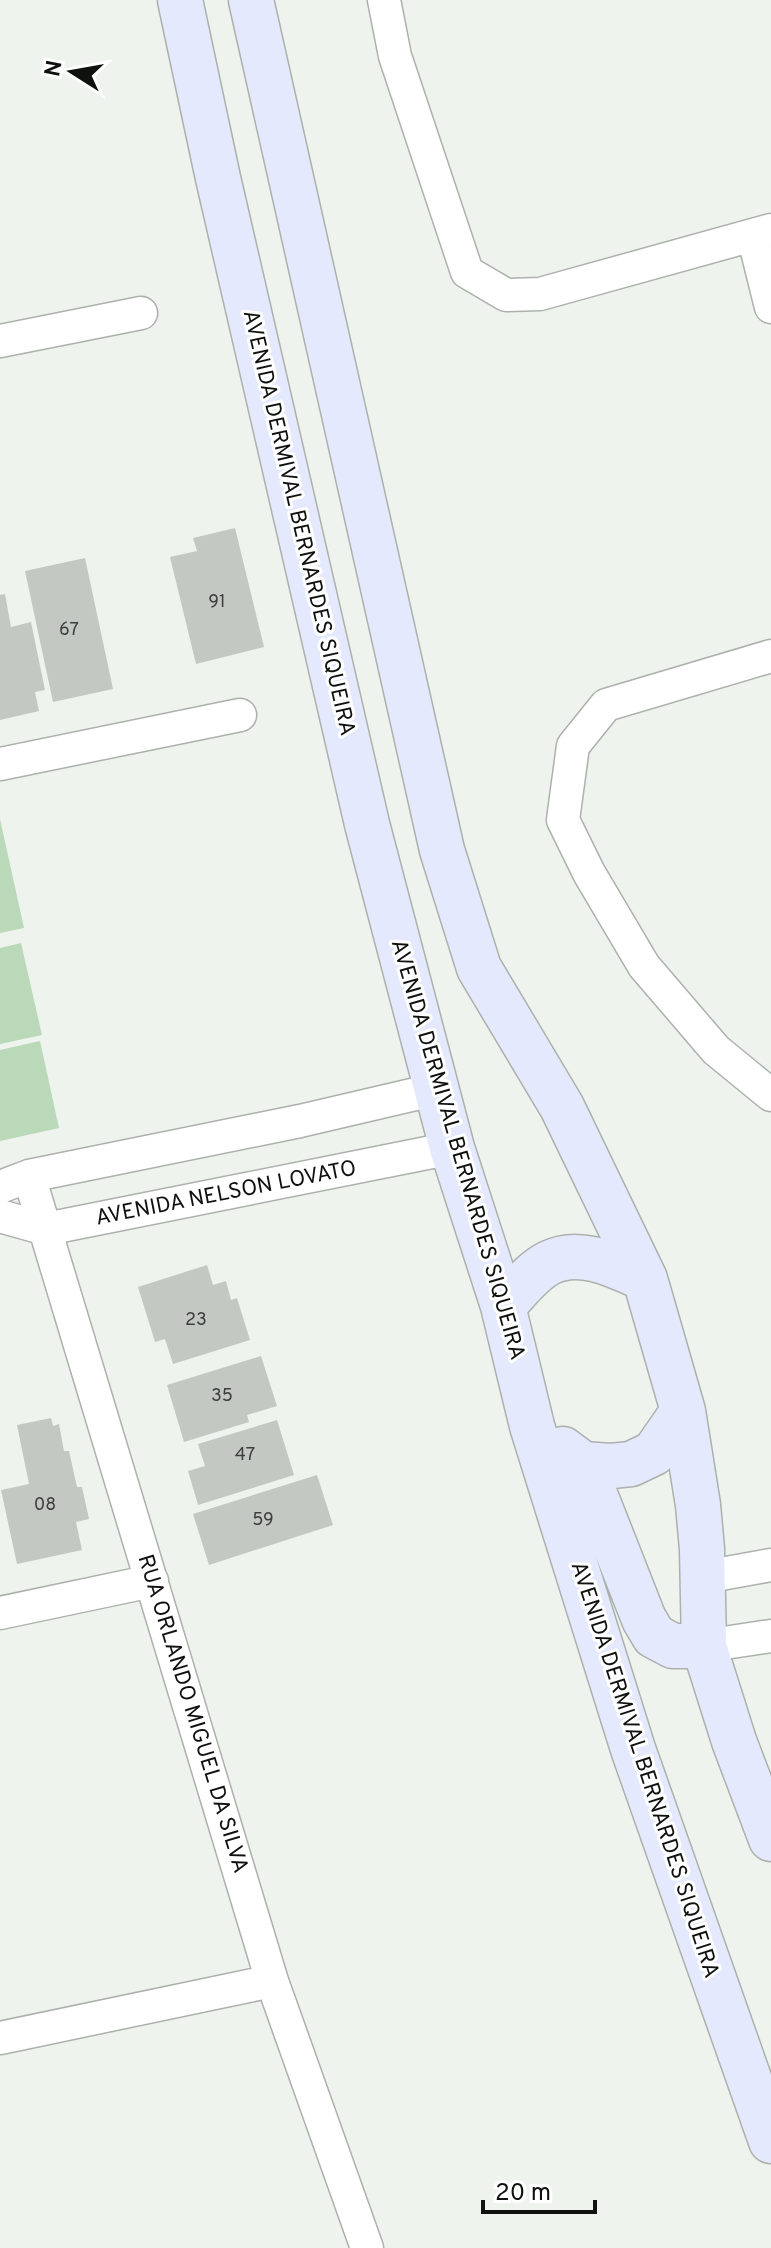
<svg xmlns="http://www.w3.org/2000/svg" width="771" height="2248" font-family="Overpass,sans-serif">
  <style>
    .green { fill: #b9d9b8 }
    .building { fill: #c3c8c3 }
    .lines { fill: none; stroke-linecap: round; stroke-linejoin: round }
    .minor-casing { stroke: #acb1ac; stroke-width: 35 }
    .secondary-casing { stroke: #acb1ac; stroke-width: 47 }
    .minor { stroke: #fff; stroke-width: 32 }
    .secondary { stroke: #e5e9fd; stroke-width: 44 }
    .labels { text-anchor: middle; dominant-baseline: central; stroke-width: 6; stroke-linejoin: round; paint-order: stroke }
    .number-label { font-size: 18px; fill: #3c3f3c }
    .street-label { font-size: 22px; fill: #0f110f; stroke: #fff }
  </style>
  <rect width="100%" height="100%" fill="#eef3ee"/>
  <path class="green" d="M0,819l24,109 -24,5z
    M21,943l21,92 -42,9v-96z
    M40,1041l19,87 -59,13v-91z"/>
  <path class="building" d="M235,528l29,119 -68,17 -26,-107 27,-6 -4,-13z
    M85,558l28,131 -60,13 -28,-131z
    M5,594l6,33 20,-5 14,68 -10,2 4,19 -39,9v-125z
    M207,1265l6,20 13,-4 5,19 6,-2 13,42 -77,24 -8,-25 -10,3 -17,-55z
    M261,1356l16,50 -30,9 2,7 -65,20 -17,-57z
    M51,1418l2,8 6,-2 5,27h5l8,36h5l7,32 -13,3 6,28 -65,14 -16,-74 28,-6 -12,-59z
    M277,1420l17,55 -96,30 -10,-34 17,-5 -7,-22z
    M317,1475l16,50 -124,40 -16,-51z"/>
  <g class="lines">
    <defs>
      <path id="minor" d="M384,0l11,56 72,216 39,23 34,-1 231,-64
        M753,235l18,72
        M0,341l141,-28
        M771,656l-165,49 -33,41 -10,74 26,53 55,93 72,84 55,45
        M0,764l240,-49
        M29,1176l243,805 95,267
        M0,1187l29,-11 271,-55 137,-32
        M0,1216l46,13 406,-81
        M704,1577l67,-12
        M0,1613l152,-32
        M704,1646l67,-10
        M0,2038l272,-57"/>
      <path id="secondary" d="M180,0l38,178 149,646 85,324 51,158 29,120 101,323 138,392
        M251,0l191,850 37,118 83,139 83,172 38,132 15,94 4,44 2,97 30,95 37,98
        M503,1306c14,-14 28,-34 46,-43 31,-16 67,3 96,16
        M563,1449l20,15 28,2 20,-2 23,-11 29,-42
        M583,1464l61,155 10,17 19,10h31"/>
    </defs>
    <use href="#minor" class="minor-casing"/>
    <use href="#secondary" class="secondary-casing"/>
    <use href="#minor" class="minor"/>
    <use href="#secondary" class="secondary"/>
  </g>
  <g class="labels">
    <g class="number-label">
      <text x="217" y="602">91</text>
      <text x="69" y="630">67</text>
      <text x="196" y="1320">23</text>
      <text x="222" y="1396">35</text>
      <text x="245" y="1455">47</text>
      <text x="45" y="1505">08</text>
      <text x="263" y="1520">59</text>
    </g>
    <g class="street-label">
      <text transform="translate(298 523) rotate(77)">AVENIDA DERMIVAL BERNARDES SIQUEIRA</text>
      <text transform="translate(457 1150) rotate(74)">AVENIDA DERMIVAL BERNARDES SIQUEIRA</text>
      <text transform="translate(226 1194) rotate(-11)">AVENIDA NELSON LOVATO</text>
      <text transform="translate(192 1714) rotate(73)">RUA ORLANDO MIGUEL DA SILVA</text>
      <text transform="translate(644 1770) rotate(72)">AVENIDA DERMIVAL BERNARDES SIQUEIRA</text>
    </g>
  </g>
  <g transform="translate(72 72) rotate(281)" stroke="#ffffff" stroke-width="6" paint-order="stroke">
  <path d="M0-6L14 30L0 20L-14 30Z" fill="#0f110f"/>
  <text y="-12" font-size="22" font-weight="bold" text-anchor="middle" fill="#0f110f">N</text>
  </g>
  <path d="M483 2200v12h112v-12" fill="none" stroke="#0f110f" stroke-width="4"/>
  <text x="495" y="2200" font-size="24" fill="#0f110f" stroke="#ffffff" stroke-width="6" paint-order="stroke">20 m</text>
</svg>
